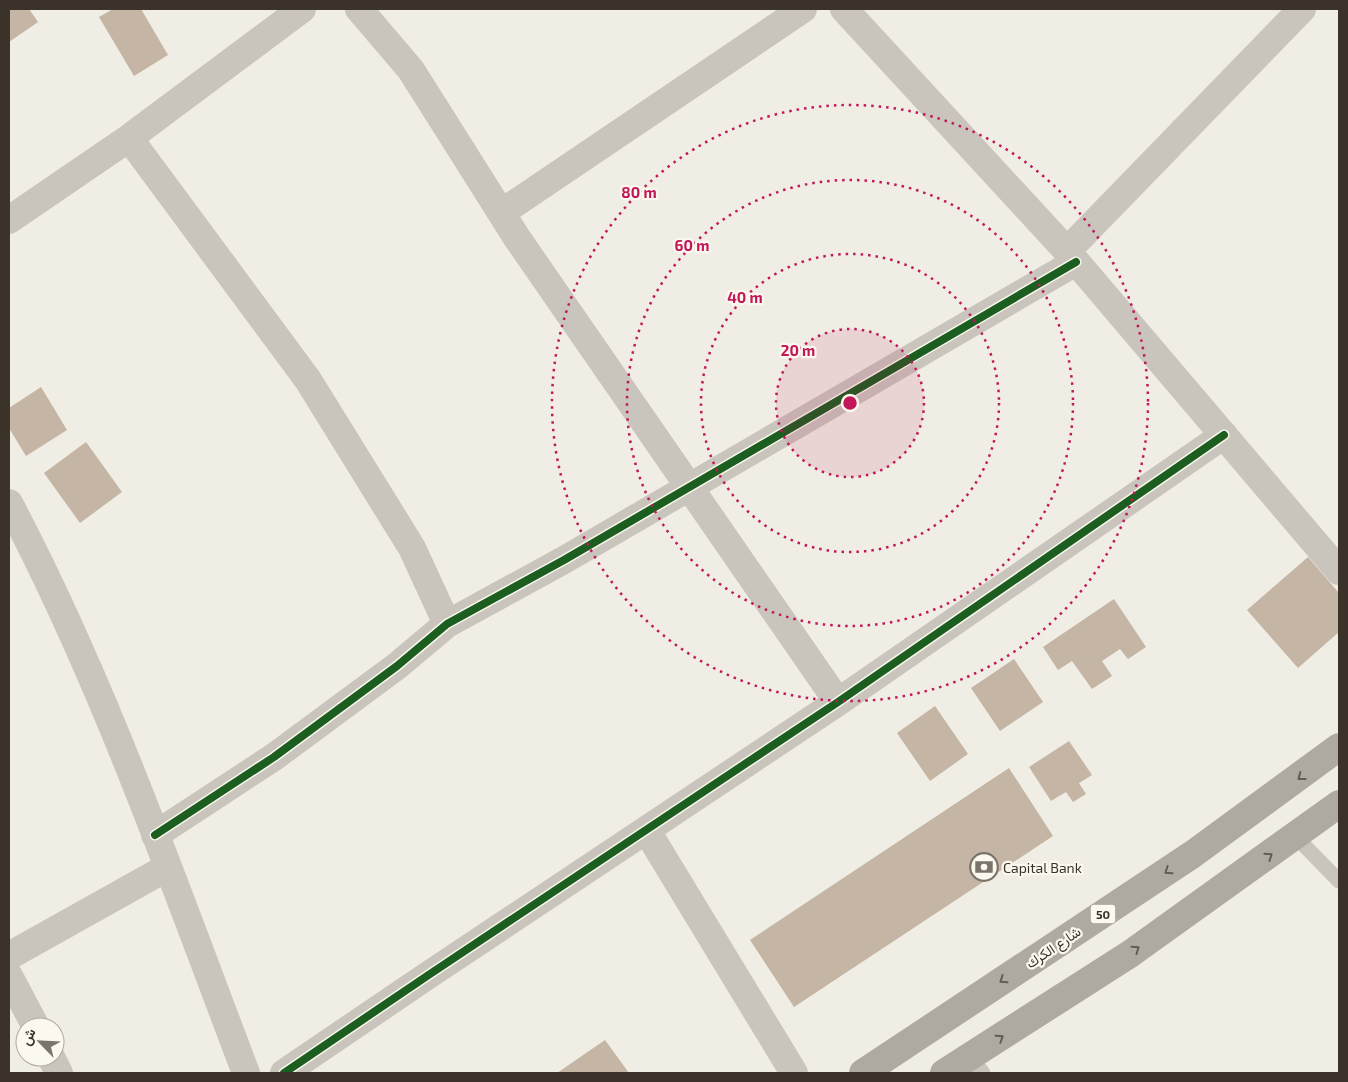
<svg xmlns="http://www.w3.org/2000/svg" width="1348" height="1082" font-family="'Exo 2',Vazirmatn,sans-serif">
  <style>
    .building { fill: #c4b5a5 }
    .lines { fill: none; stroke-linecap: round; stroke-linejoin: round }
    .lane { stroke: #c9c5bd; stroke-width: 15 }
    .street { stroke: #c9c5bd; stroke-width: 28 }
    .primary { stroke: #aeaaa2; stroke-width: 28 }
    .cycleway-casing { stroke: #fbf8ed; stroke-width: 11 }
    .cycleway { stroke: #1b5e20; stroke-width: 8 }
    .oneway { stroke: #635d54 }
    .ring { fill: none; stroke: #c2185b; stroke-width: 2.5; stroke-dasharray: 2.5 5 }
    .labels { text-anchor: middle; dominant-baseline: central; stroke-width: 4.5; stroke-linejoin: round; paint-order: stroke }
    .shield { fill: #fbf8ed; stroke: #756e64; stroke-width: 1 }
    .shield-label { font-size: 12px; font-weight: bold; fill: #3b332a }
    .poi-label { font-size: 14px; fill: #3b332a; stroke: #fbf8ed; text-anchor: start }
    .street-label { font-size: 14px; fill: #3b332a; stroke: #fbf8ed }
    .centre { fill: #c2185b; stroke: #fbf8ed; stroke-width: 2.5 }
    .ring-label { font-size: 15px; text-anchor: middle; font-weight: bold; fill: #c2185b; stroke: #fbf8ed; stroke-width: 4.5; stroke-linejoin: round; paint-order: stroke }
  </style>
  <rect width="100%" height="100%" fill="#f0ede4"/>
  <path class="building" d="M9,9h20l9,13 -29,20z
    M113,9h28l27,46 -34,21 -35,-59z
    M41,387l26,43 -41,26 -17,-28v-20z
    M86,442l36,50 -42,31 -36,-50z
    M1308,557l31,36v39l-41,36 -51,-58z
    M1114,599l32,48 -18,12 -8,-10 -18,12 10,15 -20,13 -20,-28 -14,9 -15,-23z
    M1014,659l29,43 -43,29 -29,-43z
    M935,706l33,48 -38,27 -33,-48z
    M1069,741l23,34 -13,8 7,11 -13,8 -7,-10 -15,9 -22,-34z
    M1009,768l44,68 -259,171 -44,-67z
    M605,1040l24,33h-72z"/>
  <g class="lines">
    <path class="lane" d="M1296,837l43,44
      M970,1057l13,16"/>
    <path class="street" d="M359,9l52,61 106,168 321,464
      M844,9l223,242 272,320
      M129,138l179,242 104,168 35,76
      M501,213l302,-204
      M9,220l120,-82 173,-129
      M1067,251l235,-242
      M9,503c96,182 164,379 237,570
      M647,831l147,242
      M155,835l119,-78 123,-91 50,-42 117,-64 512,-298
      M9,956l159,-89
      M9,976l27,51
      M51,1057l8,16
      M284,1073l143,-97 411,-274 386,-267"/>
    <path class="primary" d="M863,1073l330,-219 146,-107
      M944,1073l186,-119 209,-150"/>
    <defs>
      <path id="cycleway" d="M155,835l119,-78 123,-91 50,-42 117,-64 512,-298
        M284,1073l143,-97 411,-274 386,-267"/>
    </defs>
    <use href="#cycleway" class="cycleway-casing"/>
    <use href="#cycleway" class="cycleway"/>
  </g>
  <defs><path id="oneway-chevron" d="M-2-3.5L2.5 0L-2 3.5" fill="none" stroke-width="1.6" stroke-linecap="round" stroke-linejoin="round" transform="scale(1.25)"/></defs>
  <g class="oneway">
    <use href="#oneway-chevron" transform="translate(1301 777) rotate(143)"/>
    <use href="#oneway-chevron" transform="translate(1269 856) rotate(-35)"/>
    <use href="#oneway-chevron" transform="translate(1168 871) rotate(146)"/>
    <use href="#oneway-chevron" transform="translate(1136 949) rotate(-35)"/>
    <use href="#oneway-chevron" transform="translate(1003 980) rotate(146)"/>
    <use href="#oneway-chevron" transform="translate(1000 1038) rotate(-33)"/>
  </g>
  <circle cx="850" cy="403" r="74" fill="#c2185b" fill-opacity=".12"/>
  <g class="ring">
    <circle cx="850" cy="403" r="74"/>
    <circle cx="850" cy="403" r="149"/>
    <circle cx="850" cy="403" r="223"/>
    <circle cx="850" cy="403" r="298"/>
  </g>
  <defs>
    <symbol id="bank-ring" viewBox="-11 -11 22 22"><circle r="9.5" fill="#fbf8ed" stroke="#7a746b" stroke-width="1.5"/><path d="M-6-4H6V4H-6ZM0-2.3a2.3 2.3 0 1 0 0 4.6a2.3 2.3 0 1 0 0-4.6Z" fill="#7a746b"/></symbol>
  </defs>
  <g fill-rule="evenodd">
    <use href="#bank-ring" x="968" y="851" width="32" height="32"/>
  </g>
  <g class="labels">
    <rect class="shield" x="1090.5" y="904.5" width="25" height="19" rx="4"/>
    <g class="shield-label">
      <text x="1103" y="914">50</text>
    </g>
    <g class="poi-label">
      <text x="1003" y="867">Capital Bank</text>
    </g>
    <g class="street-label">
      <text transform="translate(1053 947) rotate(-34)">شارع الكرك</text>
    </g>
  </g>
  <circle cx="850" cy="403" r="8" class="centre"/>
  <g class="ring-label">
    <text x="639" y="198">80 m</text>
    <text x="692" y="251">60 m</text>
    <text x="745" y="303">40 m</text>
    <text x="798" y="356">20 m</text>
  </g>
  <rect width="1348" height="1082" fill="none" stroke="#3b332a" stroke-width="20"/>
  <g transform="translate(40 1042) rotate(294)"><circle r="24" fill="#fbf8ed" stroke="#aea99f"/>
  <path d="M0-4L9 19L0 12L-9 19Z" fill="#7a746b"/>
  <text y="-8" font-size="14" font-weight="bold" text-anchor="middle" fill="#3b332a">ش</text>
  </g>
</svg>
